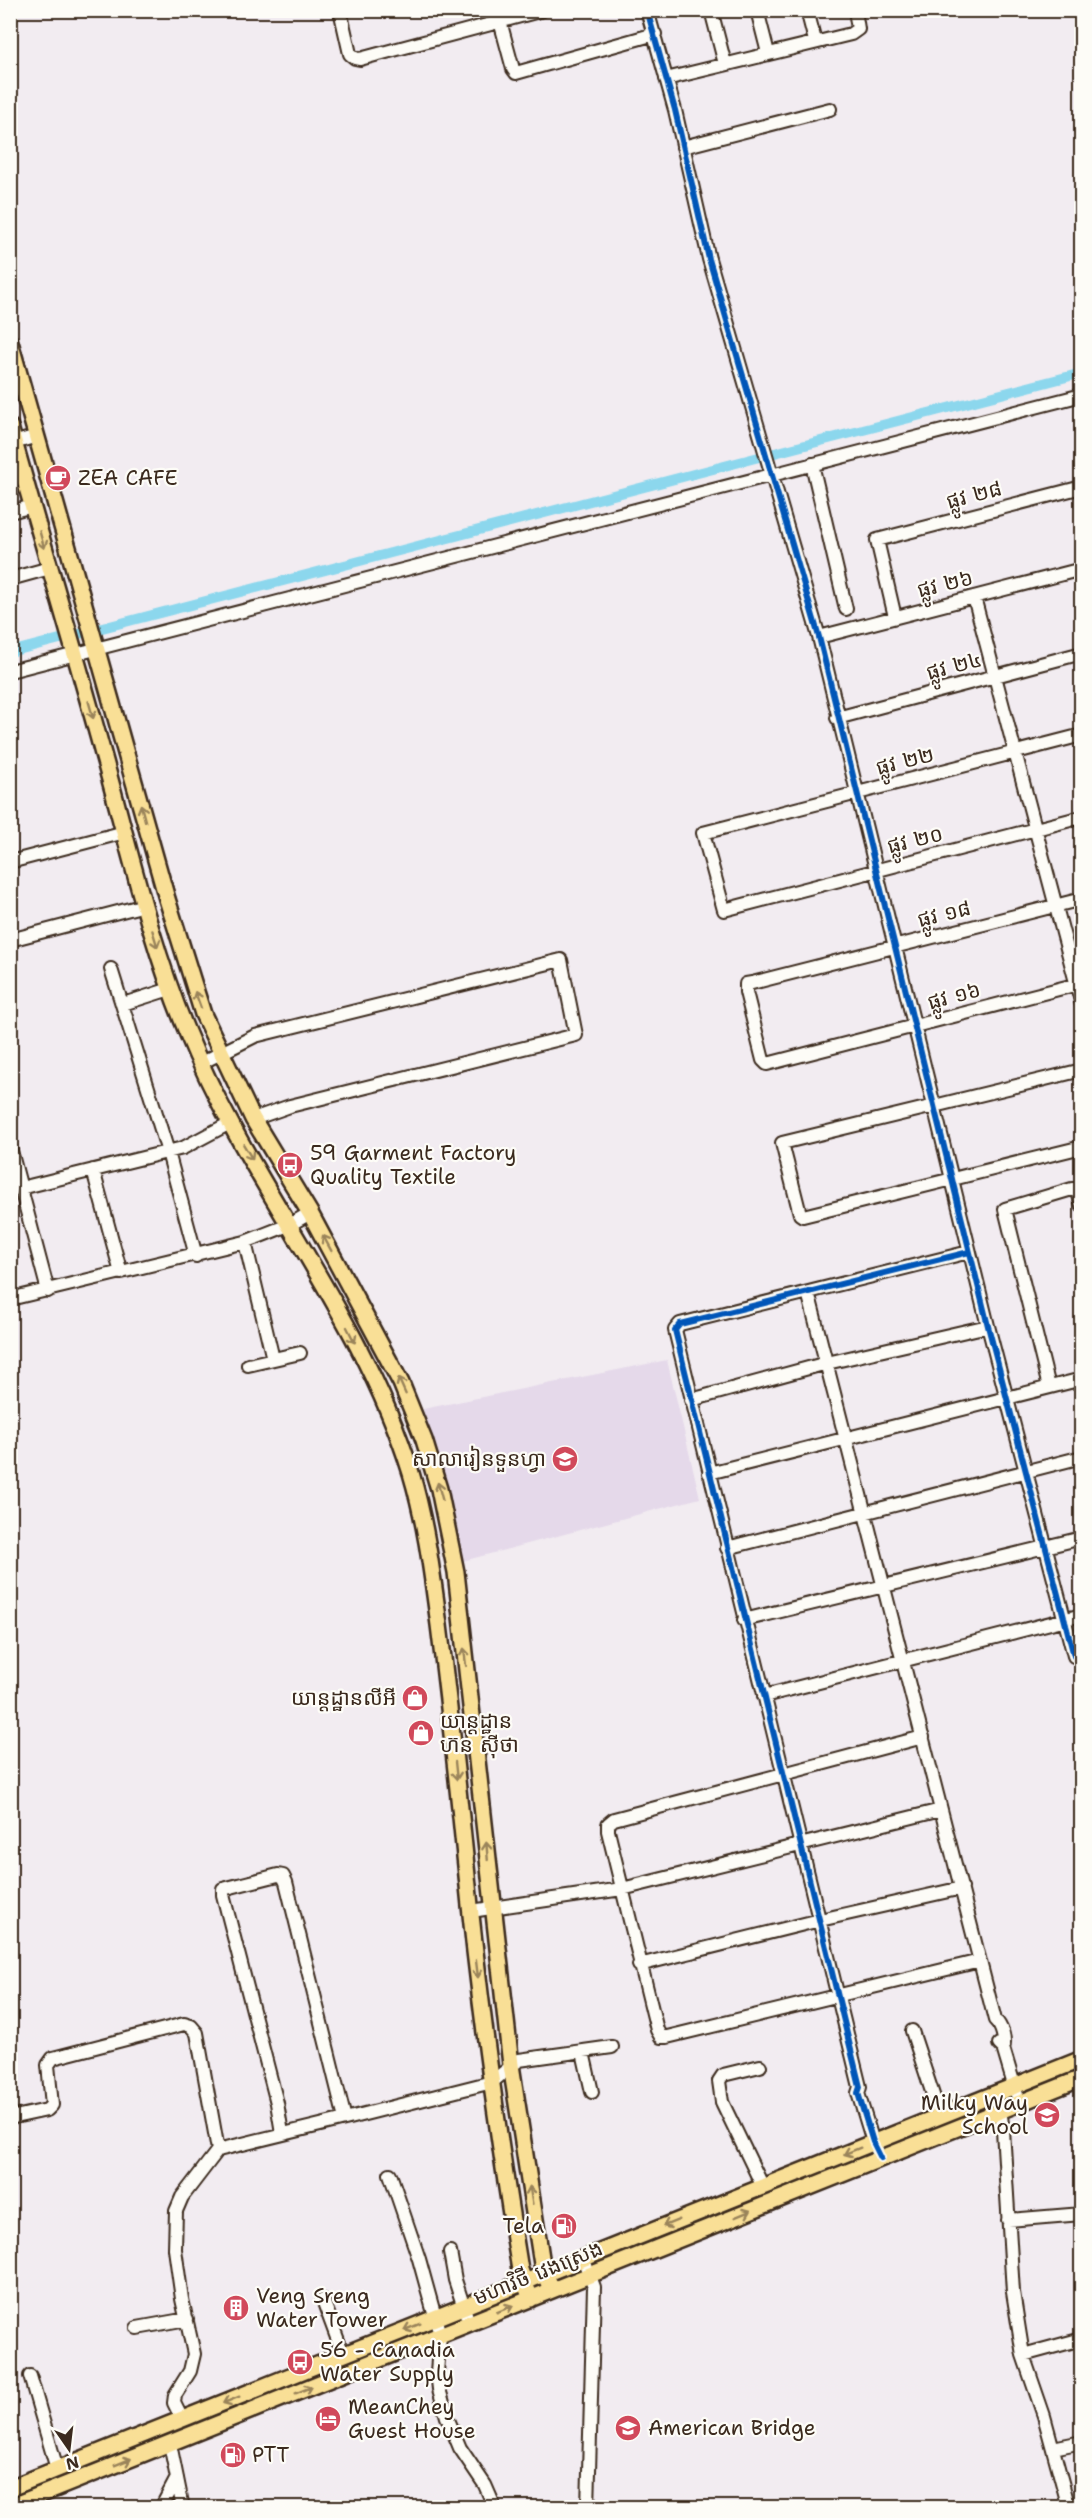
<svg xmlns="http://www.w3.org/2000/svg" width="1092" height="2518" font-family="'Shantell Sans','Noto Sans Khmer',sans-serif">
  <style>
    .built { fill: #e5d9ea }
    .lines { fill: none; stroke-linecap: round; stroke-linejoin: round }
    .canal { stroke: #8cd7ed; stroke-width: 10 }
    .minor-casing { stroke: #3b2a1e; stroke-width: 16 }
    .major-casing { stroke: #3b2a1e; stroke-width: 20 }
    .minor { stroke: #fdfcf7; stroke-width: 12 }
    .major { stroke: #f9df96; stroke-width: 15 }
    .cycleway-casing { stroke: #fdfcf7; stroke-width: 10 }
    .cycleway { stroke: #0057b8; stroke-width: 6 }
    .oneway { stroke: #9a845a }
    .labels { text-anchor: middle; dominant-baseline: central; stroke-width: 4.5; stroke-linejoin: round; paint-order: stroke }
    .poi-label { font-size: 21px; fill: #3b2a1e; stroke: #fdfcf7; text-anchor: start }
    .street-label { font-size: 21px; fill: #3b2a1e; stroke: #fdfcf7 }
  </style>
  <rect width="100%" height="100%" fill="#f2ecf1"/>
  <filter id="ink" filterUnits="userSpaceOnUse"><feTurbulence type="fractalNoise" baseFrequency=".0167" numOctaves="2"/><feDisplacementMap in="SourceGraphic" scale="12" xChannelSelector="R" yChannelSelector="G"/><feConvolveMatrix kernelMatrix="1 2 1 2 8 2 1 2 1" color-interpolation-filters="sRGB"/></filter>
  <g filter="url(#ink)">
    <path class="built" d="M667,1360l33,138 -237,63 -11,-54 -29,-98z"/>
    <g class="lines">
      <path class="canal" d="M10,652l1072,-279"/>
      <defs>
        <path id="minor" d="M340,10l10,44 5,4 5,1 183,-49
          M497,10l16,59 3,4 139,-39
          M647,10l28,100 34,149 110,378 169,689 86,330
          M711,10l14,54
          M757,10l11,43
          M807,10l8,31
          M666,79l185,-45 7,-5 -3,-19
          M683,147l147,-38
          M10,444l27,-8
          M812,464l34,145
          M10,512l23,-6
          M10,579l40,-11
          M974,597l108,408
          M895,617l-18,-77 205,-53
          M819,637l263,-68
          M10,671l1072,-276
          M837,718l245,-65
          M1082,735l-379,98 21,77 358,-93
          M10,862l115,-30
          M1082,899l-330,84 -6,1v8l17,68 4,4 315,-81
          M10,940l135,-35
          M111,969l57,183 28,104
          M123,1004l47,-15
          M201,1063l54,-27 306,-76 15,75 -286,71 -37,13
          M1082,1070l-300,73 18,71 3,2 279,-69
          M10,1147l38,144
          M93,1170l28,103
          M21,1188l162,-40 47,-25
          M245,1242l28,117
          M808,1292l187,728c7,6 11,21 8,28
          M10,1299l235,-57 46,-18 19,-11
          M248,1365l52,-12
          M1049,1387l-44,-178 67,-20h5l5,16
          M691,1400l136,-37 161,-37
          M709,1473l373,-94
          M727,1548l355,-91
          M744,1620l338,-82
          M764,1696l318,-81
          M923,1737l-309,82 -6,5v7l49,199 4,7h6l313,-76
          M471,1911l151,-22 319,-79
          M639,1965l181,-45 142,-32
          M912,2031l25,76 1,9
          M999,2044l4,4 14,47
          M583,2052l9,40
          M760,2066l-37,9 -4,6 3,21 41,85
          M994,2094l6,16 3,20 10,162 10,63 21,61 25,92
          M10,2118l37,-8 5,-5 -4,-40 5,-7 131,-34 7,2 6,7 21,117 -36,47 -6,14 -1,38 7,50 12,55 -4,17 -15,24 -1,8 8,16
          M282,2133l-5,-30 -54,-208v-6l55,-14 5,1 3,6 59,237 147,-37 27,-22 93,-13
          M218,2150l127,-31
          M881,2158l-8,-16 -15,-49 2,-6 -185,-757 5,-6 289,-72
          M390,2174l29,85 21,76 -3,37 2,17 8,28 13,31 25,37 10,23
          M1008,2220l74,-6
          M450,2252l5,28 14,43
          M583,2258l11,29 -6,221
          M323,2300l20,54
          M137,2328l50,-9
          M1023,2355l59,-16
          M30,2376l27,93
          M170,2444l13,64
          M1053,2448l29,-6
          M161,2508l16,-30"/>
        <path id="major" d="M10,342l157,557 36,115 50,105 57,94 91,170 23,57 15,49 17,83 55,493 31,199 10,26
          M10,427c30,109 63,217 93,327 26,93 47,189 84,278 62,153 175,282 224,441 15,50 21,100 28,152 10,80 19,161 27,241 13,135 32,270 54,404l11,29
          M10,2488l1072,-429
          M10,2507l1072,-429"/>
      </defs>
      <use href="#minor" class="minor-casing"/>
      <use href="#major" class="major-casing"/>
      <use href="#minor" class="minor"/>
      <use href="#major" class="major"/>
      <defs>
        <path id="cycleway" d="M647,10l28,100 34,149 110,378 169,689 86,330
          M881,2158l-8,-16 -15,-49 2,-6 -185,-757 5,-6 289,-72"/>
      </defs>
      <use href="#cycleway" class="cycleway-casing"/>
      <use href="#cycleway" class="cycleway"/>
    </g>
    <defs><path id="oneway-shaft" d="M-6 0H5M1.5-3L5.5 0L1.5 3" fill="none" stroke-width="1.6" stroke-linecap="round" stroke-linejoin="round" transform="scale(1.5)"/></defs>
    <g class="oneway">
      <use href="#oneway-shaft" transform="translate(42 540) rotate(74)"/>
      <use href="#oneway-shaft" transform="translate(91 710) rotate(74)"/>
      <use href="#oneway-shaft" transform="translate(143 813) rotate(-105)"/>
      <use href="#oneway-shaft" transform="translate(155 939) rotate(73)"/>
      <use href="#oneway-shaft" transform="translate(198 1000) rotate(-110)"/>
      <use href="#oneway-shaft" transform="translate(248 1152) rotate(59)"/>
      <use href="#oneway-shaft" transform="translate(327 1243) rotate(-119)"/>
      <use href="#oneway-shaft" transform="translate(351 1335) rotate(63)"/>
      <use href="#oneway-shaft" transform="translate(402 1386) rotate(-114)"/>
      <use href="#oneway-shaft" transform="translate(440 1491) rotate(-105)"/>
      <use href="#oneway-shaft" transform="translate(465 1657) rotate(-97)"/>
      <use href="#oneway-shaft" transform="translate(456 1771) rotate(84)"/>
      <use href="#oneway-shaft" transform="translate(487 1851) rotate(-95)"/>
      <use href="#oneway-shaft" transform="translate(477 1969) rotate(83)"/>
      <use href="#oneway-shaft" transform="translate(852 2151) rotate(158)"/>
      <use href="#oneway-shaft" transform="translate(531 2195) rotate(-99)"/>
      <use href="#oneway-shaft" transform="translate(743 2214) rotate(-22)"/>
      <use href="#oneway-shaft" transform="translate(671 2223) rotate(158)"/>
      <use href="#oneway-shaft" transform="translate(505 2309) rotate(-22)"/>
      <use href="#oneway-shaft" transform="translate(412 2327) rotate(158)"/>
      <use href="#oneway-shaft" transform="translate(304 2390) rotate(-22)"/>
      <use href="#oneway-shaft" transform="translate(231 2400) rotate(158)"/>
      <use href="#oneway-shaft" transform="translate(123 2462) rotate(-22)"/>
    </g>
  </g>
  <defs>
    <symbol id="cafe-disc" viewBox="-11 -11 22 22"><circle r="9.5" fill="#d1495b" stroke="#fdfcf7"/><path d="M-5.5-4.5H6V0H3Q3 3.5 0 3.5H-2.5Q-5.5 3.5-5.5 0ZM3-3.2v2h1.7v-2ZM-6 4.5H4V6H-6Z" fill="#fff"/></symbol>
    <symbol id="bus-disc" viewBox="-11 -11 22 22"><circle r="9.5" fill="#d1495b" stroke="#fdfcf7"/><path d="M-5-6H5V4H4V6H2V4H-2V6H-4V4H-5ZM-3.5-4V0h7V-4ZM-3.5 1.2v1.5H-2V1.2ZM2 1.2v1.5H3.5V1.2Z" fill="#fff"/></symbol>
    <symbol id="university-disc" viewBox="-11 -11 22 22"><circle r="9.5" fill="#d1495b" stroke="#fdfcf7"/><path d="M0-5L7-2L0 1L-7-2ZM-4 1L0 2.5L4 1V4Q0 6-4 4Z" fill="#fff"/></symbol>
    <symbol id="shop-disc" viewBox="-11 -11 22 22"><circle r="9.5" fill="#d1495b" stroke="#fdfcf7"/><path d="M-5-2.5h2.3a2.7 3.5 0 0 1 5.4 0H5L5.5 6h-11ZM-1.5-2.5h3a1.5 2.3 0 0 0-3 0Z" fill="#fff"/></symbol>
    <symbol id="school-disc" viewBox="-11 -11 22 22"><circle r="9.5" fill="#d1495b" stroke="#fdfcf7"/><path d="M0-5L7-2L0 1L-7-2ZM-4 1L0 2.5L4 1V4Q0 6-4 4Z" fill="#fff"/></symbol>
    <symbol id="fuel-disc" viewBox="-11 -11 22 22"><circle r="9.5" fill="#d1495b" stroke="#fdfcf7"/><path d="M-5.5-6h7V0h2V4h1.3V-2.5L3-4.5l.8-.8L6-3V5H2.5V1h-1V6h-7ZM-4.2-4.7v3.2H.2V-4.7Z" fill="#fff"/></symbol>
    <symbol id="building-disc" viewBox="-11 -11 22 22"><circle r="9.5" fill="#d1495b" stroke="#fdfcf7"/><path d="M-4-6H4V6H1V3H-1V6H-4ZM-2.5-4.3h1.7v1.8h-1.7ZM.8-4.3h1.7v1.8H.8ZM-2.5-1h1.7V.8h-1.7ZM.8-1h1.7V.8H.8Z" fill="#fff"/></symbol>
    <symbol id="hotel-disc" viewBox="-11 -11 22 22"><circle r="9.5" fill="#d1495b" stroke="#fdfcf7"/><path d="M-6-4.5h1.5V1H6V5H4.5V3h-9V5H-6ZM-4 0a1.8 1.8 0 1 1 3.6 0ZM.5 0V-2.5h3Q6-2.5 6 0Z" fill="#fff"/></symbol>
  </defs>
  <g fill-rule="evenodd">
    <use href="#cafe-disc" x="43" y="463" width="30" height="30"/>
    <use href="#bus-disc" x="275" y="1150" width="30" height="30"/>
    <use href="#university-disc" x="550" y="1444" width="30" height="30"/>
    <use href="#shop-disc" x="400" y="1683" width="30" height="30"/>
    <use href="#shop-disc" x="406" y="1718" width="30" height="30"/>
    <use href="#school-disc" x="1032" y="2100" width="30" height="30"/>
    <use href="#fuel-disc" x="549" y="2211" width="30" height="30"/>
    <use href="#building-disc" x="221" y="2293" width="30" height="30"/>
    <use href="#bus-disc" x="285" y="2347" width="30" height="30"/>
    <use href="#hotel-disc" x="313" y="2404" width="30" height="30"/>
    <use href="#school-disc" x="613" y="2413" width="30" height="30"/>
    <use href="#fuel-disc" x="218" y="2440" width="30" height="30"/>
  </g>
  <g class="labels">
    <g class="poi-label">
      <text x="78" y="478">ZEA CAFE</text>
      <text x="310" y="1153">59 Garment Factory<tspan x="310" dy="24">Quality Textile</tspan></text>
      <text x="546" y="1459" text-anchor="end">សាលារៀនទួនហ្វា</text>
      <text x="396" y="1698" text-anchor="end">យាន្ដដ្ឋានលីអី</text>
      <text x="440" y="1721">យាន្ដដ្ឋាន<tspan x="440" dy="24">ហ៊ន ស៊ីថា</tspan></text>
      <text x="1028" y="2103" text-anchor="end">Milky Way<tspan x="1028" dy="24">School</tspan></text>
      <text x="544" y="2226" text-anchor="end">Tela</text>
      <text x="256" y="2296">Veng Sreng<tspan x="256" dy="24">Water Tower</tspan></text>
      <text x="320" y="2350">56 - Canadia<tspan x="320" dy="24">Water Supply</tspan></text>
      <text x="348" y="2407">MeanChey<tspan x="348" dy="24">Guest House</tspan></text>
      <text x="648" y="2428">American Bridge</text>
      <text x="252" y="2455">PTT</text>
    </g>
    <g class="street-label">
      <text transform="translate(974 495) rotate(-15)">ផ្លូវ ២៨</text>
      <text transform="translate(945 584) rotate(-14)">ផ្លូវ ២៦</text>
      <text transform="translate(954 666) rotate(-15)">ផ្លូវ ២៤</text>
      <text transform="translate(905 761) rotate(-14)">ផ្លូវ ២២</text>
      <text transform="translate(915 840) rotate(-14)">ផ្លូវ ២០</text>
      <text transform="translate(944 914) rotate(-14)">ផ្លូវ ១៨</text>
      <text transform="translate(954 996) rotate(-15)">ផ្លូវ ១៦</text>
      <text transform="translate(538 2273) rotate(-22)">មហាវិថី វេងស្រេង</text>
    </g>
  </g>
  <rect width="1092" height="2518" fill="none" stroke="#fdfcf7" stroke-width="36"/>
  <rect x="18" y="18" width="1056" height="2482" fill="none" stroke="#3b2a1e" stroke-width="2" filter="url(#ink)"/>
  <g transform="translate(69 2449) rotate(166)" stroke="#fdfcf7" stroke-width="4.5" paint-order="stroke">
  <path d="M0-4.5L10 22L0 15L-10 22Z" fill="#3b2a1e"/>
  <text y="-9" font-size="16" font-weight="bold" text-anchor="middle" fill="#3b2a1e">N</text>
  </g>
</svg>
